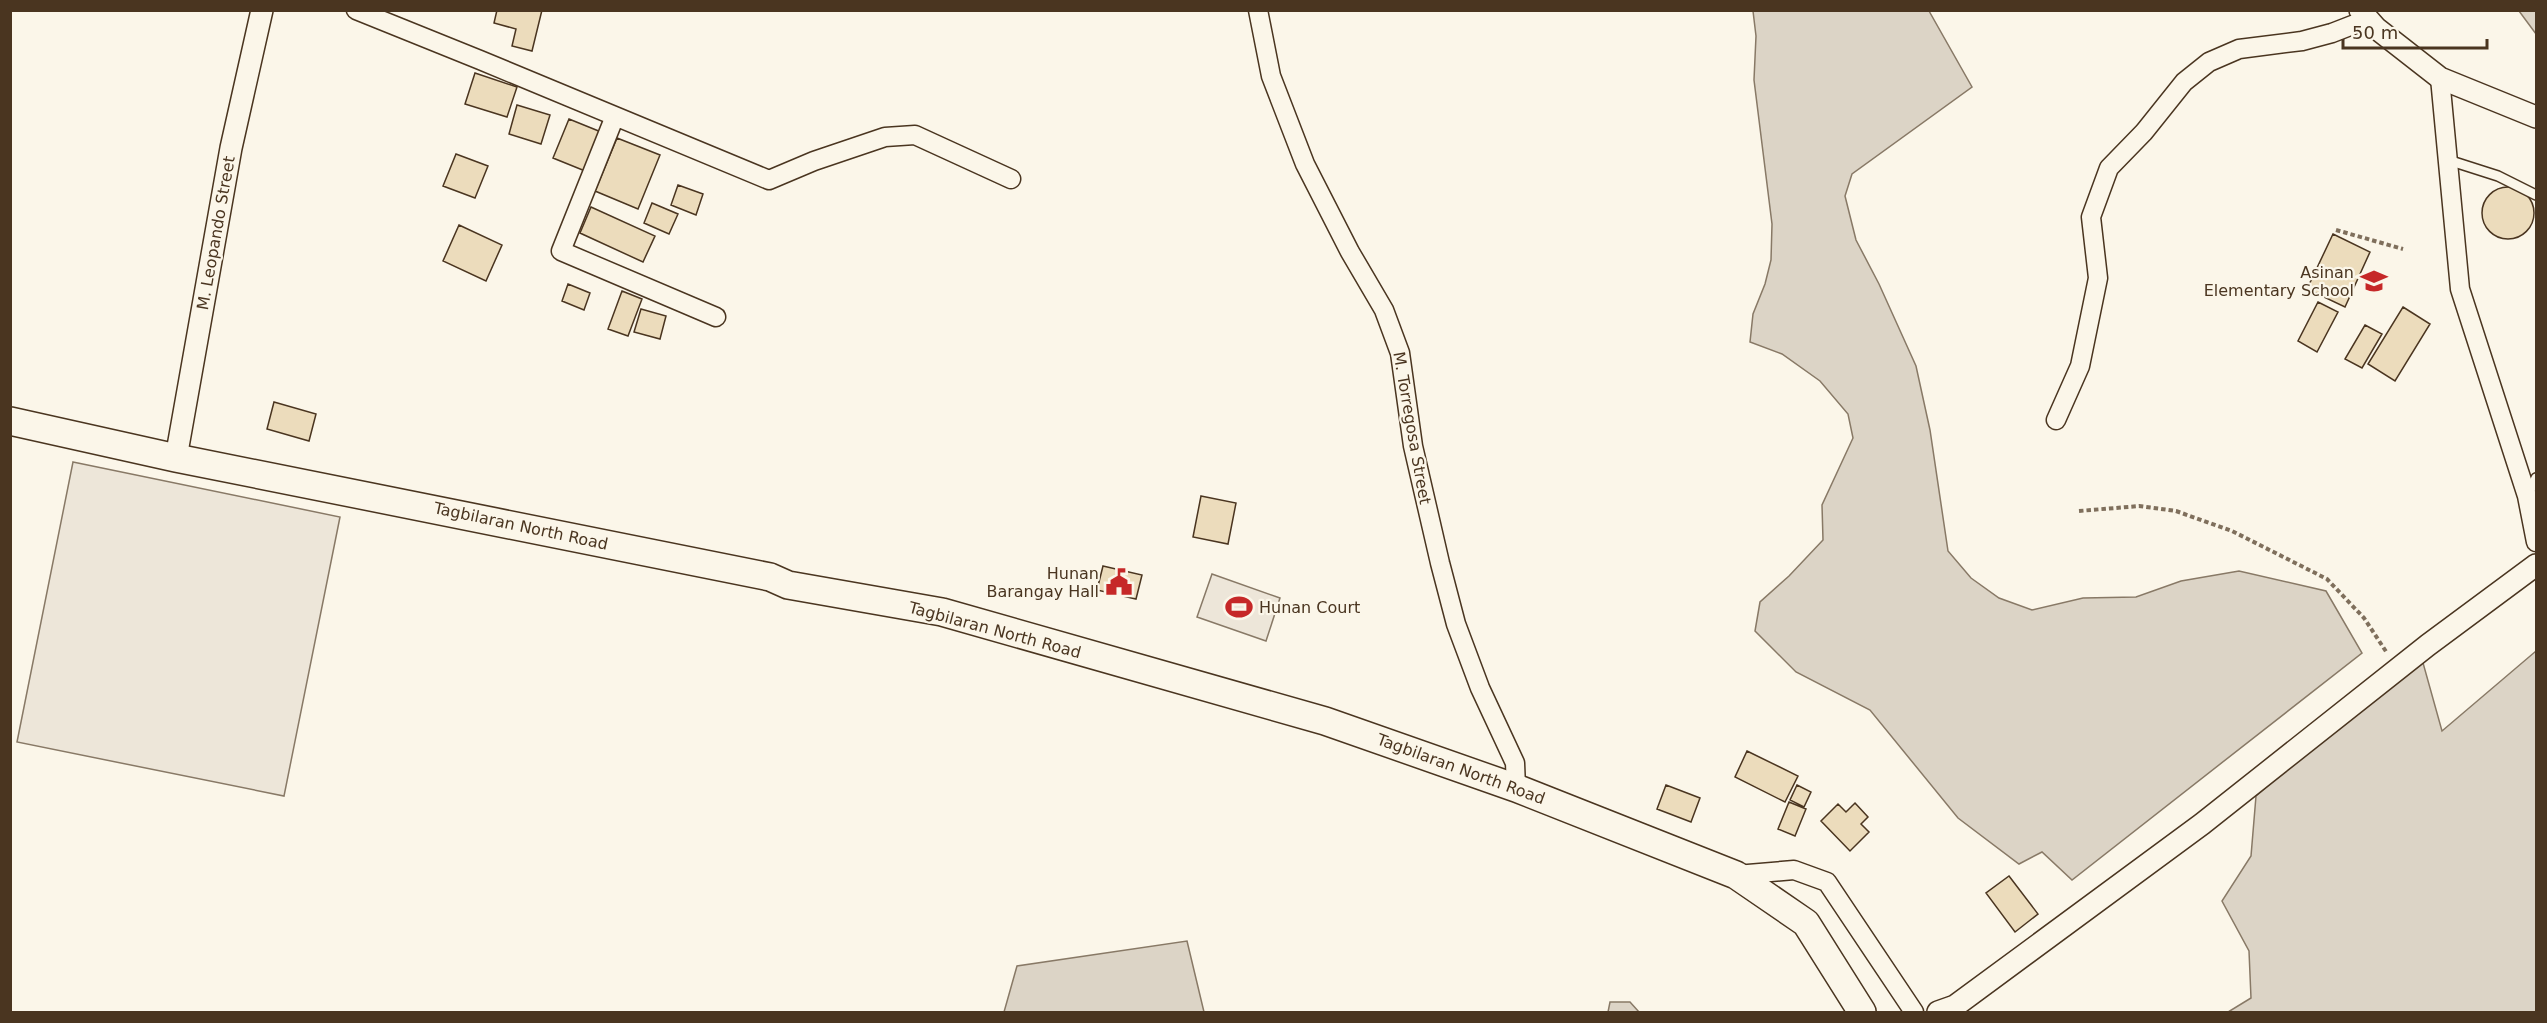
<svg xmlns="http://www.w3.org/2000/svg" width="2547" height="1023" font-family="'DejaVu Sans',sans-serif">
  <style>
    .green { fill: #ede6d9; stroke: #887966; stroke-width: 1.5 }
    .water { fill: #dcd4c6; stroke: #887966; stroke-width: 1.5 }
    .building { fill: #ecdcbc; stroke: #4a3520; stroke-width: 1.5 }
    .lines { fill: none; stroke-linecap: round; stroke-linejoin: round }
    .service-casing { stroke: #4a3520; stroke-width: 12 }
    .minor-casing { stroke: #4a3520; stroke-width: 21 }
    .tertiary-casing { stroke: #4a3520; stroke-width: 24 }
    .primary-casing { stroke: #4a3520; stroke-width: 30 }
    .path { stroke: #7f6f5c; stroke-width: 4; stroke-dasharray: 4.5 3; stroke-linecap: butt }
    .service { stroke: #fbf6e9; stroke-width: 9 }
    .minor { stroke: #fbf6e9; stroke-width: 18 }
    .tertiary { stroke: #fbf6e9; stroke-width: 21 }
    .primary { stroke: #fbf6e9; stroke-width: 27 }
    .labels { text-anchor: middle; dominant-baseline: central; stroke-width: 4.5; stroke-linejoin: round; paint-order: stroke }
    .street-label { font-size: 16px; fill: #4a3520; stroke: #fbf6e9 }
    .poi-label { font-size: 16px; fill: #4a3520; stroke: #fbf6e9; text-anchor: end }
  </style>
  <rect width="100%" height="100%" fill="#fbf6e9"/>
  <path class="green" d="M73,462l267,55 -56,279 -267,-54z
    M1212,574l68,24 -14,43 -69,-24z"/>
  <path class="water" d="M1753,11h176l43,76 -120,87 -7,22 11,44 23,44 37,82 14,64 18,121 23,27 28,20 33,12 51,-12 53,-1 45,-16 58,-10 87,20 36,62 -290,227 -30,-28 -23,12 -61,-46 -88,-108 -74,-38 -41,-41 5,-29 29,-26 34,-36 -1,-35 31,-67 -5,-24 -28,-33 -38,-27 -32,-12 3,-28 12,-30 6,-24 1,-36 -18,-144 2,-44z
    M2519,11h17v23z
    M2536,651v361h-308l23,-14 -2,-47 -27,-50 29,-45 5,-60 164,-144 22,79z
    M1187,941l17,71h-200l13,-46z
    M1610,1002h20l9,10h-31z"/>
  <path class="building" d="M497,10h45l-10,41 -20,-5 4,-17 -22,-6z
    M475,73l42,14 -10,30 -42,-13z
    M517,105l33,10 -9,29 -32,-10z
    M569,119l37,15 -16,39 -37,-15z
    M617,138l43,17 -22,54 -43,-18z
    M456,154l32,12 -13,32 -32,-12z
    M678,185l25,9 -7,21 -25,-10z
    M2482 213a26 26 0 1 1 52 0a26 26 0 1 1-52 0Z
    M652,203l26,11 -9,20 -25,-11z
    M591,207l64,29 -12,26 -63,-29z
    M459,225l43,20 -16,36 -43,-20z
    M2333,234l37,18 -25,55 -38,-18z
    M568,284l22,9 -6,17 -22,-9z
    M622,291l20,8 -14,37 -20,-7z
    M2318,302l20,10 -21,40 -19,-11z
    M2403,307l27,17 -35,57 -27,-17z
    M641,309l25,7 -6,23 -26,-7z
    M2365,325l17,9 -20,34 -17,-9z
    M274,402l42,12 -7,27 -42,-12z
    M1201,496l35,7 -8,41 -35,-7z
    M1103,566l39,9 -6,24 -39,-9z
    M1747,751l51,25 -13,26 -50,-25z
    M1666,785l34,13 -9,24 -34,-13z
    M1797,785l14,7 -7,15 -14,-7z
    M1789,802l17,7 -11,27 -17,-7z
    M1855,803l13,14 -7,7 8,8 -19,19 -29,-30 17,-17 8,8z
    M2009,876l29,38 -23,18 -29,-39z"/>
  <g class="lines">
    <defs>
      <path id="service" d="M2448,160l50,16 38,19
        M2528,494l8,-16"/>
      <path id="minor" d="M356,10l124,50 289,120 45,-19 71,-24 30,-2 96,44
        M1258,10l13,66 34,88 45,88 34,58 16,43 13,93 27,117 16,61 24,64 35,75 1,25
        M2440,78l20,211 67,207 9,46
        M615,116l-54,135 155,66
        M2056,420l24,-54 18,-88 -7,-61 18,-49 35,-36 40,-50 25,-20 30,-13 63,-8 30,-8 36,-14
        M1736,875l58,-5 33,12 87,130"/>
      <path id="tertiary" d="M2360,10l16,18 64,50 96,39
        M176,458l55,-310 31,-138
        M1938,1012l17,-6 247,-182 226,-179 108,-80"/>
      <path id="primary" d="M10,421l166,37 594,119 18,8 154,27 383,109 191,67 220,87 70,48 56,89"/>
    </defs>
    <use href="#service" class="service-casing"/>
    <use href="#minor" class="minor-casing"/>
    <use href="#tertiary" class="tertiary-casing"/>
    <use href="#primary" class="primary-casing"/>
    <path class="path" d="M2336,230l67,19
      M2079,511l60,-5 37,5 56,20 95,48 37,39 23,35"/>
    <use href="#service" class="service"/>
    <use href="#minor" class="minor"/>
    <use href="#tertiary" class="tertiary"/>
    <use href="#primary" class="primary"/>
  </g>
  <defs>
    <symbol id="school-bare" viewBox="-9 -9 18 18"><path d="M0-5L7-2L0 1L-7-2ZM-4 1L0 2.5L4 1V4Q0 6-4 4Z" fill="#c62828" stroke="#fbf6e9" stroke-width="2.5" paint-order="stroke"/></symbol>
    <symbol id="civic-bare" viewBox="-9 -9 18 18"><path d="M-.6-6.5H3V-4.5H.6V-3L4-1V1h2V6H-6V1h2V-1L-.6-3ZM-1.2 2.5V6h2.4V2.5Z" fill="#c62828" stroke="#fbf6e9" stroke-width="2.5" paint-order="stroke"/></symbol>
    <symbol id="stadium-bare" viewBox="-9 -9 18 18"><path d="M0-5a6.5 5 0 1 0 0 10a6.5 5 0 1 0 0-10ZM-3.5-1.8h7v3.6h-7Z" fill="#c62828" stroke="#fbf6e9" stroke-width="2.5" paint-order="stroke"/></symbol>
  </defs>
  <g fill-rule="evenodd">
    <use href="#school-bare" x="2355" y="262" width="38" height="38"/>
    <use href="#civic-bare" x="1100" y="563" width="38" height="38"/>
    <use href="#stadium-bare" x="1220" y="588" width="38" height="38"/>
  </g>
  <g class="labels">
    <g class="street-label">
      <text transform="translate(216 233) rotate(-80)">M. Leopando Street</text>
      <text transform="translate(1412 428) rotate(80)">M. Torregosa Street</text>
      <text transform="translate(521 526) rotate(12)">Tagbilaran North Road</text>
      <text transform="translate(995 630) rotate(15)">Tagbilaran North Road</text>
      <text transform="translate(1461 769) rotate(20)">Tagbilaran North Road</text>
    </g>
    <g class="poi-label">
      <text x="2354" y="272">Asinan<tspan x="2354" dy="18">Elementary School</tspan></text>
      <text x="1099" y="573">Hunan<tspan x="1099" dy="18">Barangay Hall</tspan></text>
      <text x="1259" y="607" text-anchor="start">Hunan Court</text>
    </g>
  </g>
  <rect width="2547" height="1023" fill="none" stroke="#4a3520" stroke-width="24"/>
  <path d="M2343 39v9h144v-9" fill="none" stroke="#4a3520" stroke-width="3"/>
  <text x="2352" y="39" font-size="18" fill="#4a3520" stroke="#fbf6e9" stroke-width="4.5" paint-order="stroke">50 m</text>
</svg>
